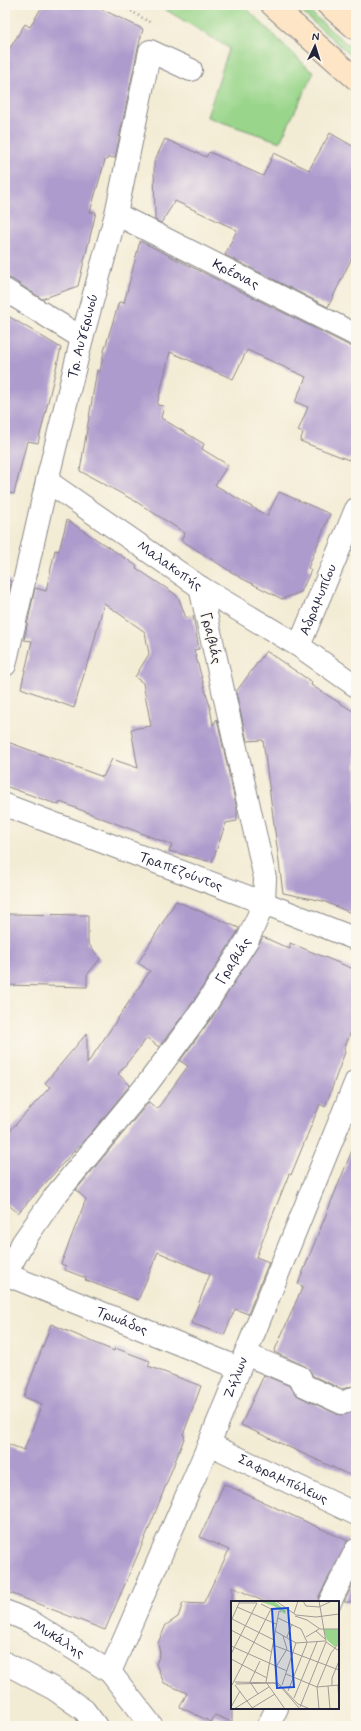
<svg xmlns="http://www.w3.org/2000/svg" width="361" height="1731" font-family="Mynerve,sans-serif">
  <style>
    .green { fill: #99d58a; stroke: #5e7c62 }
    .building { fill: #ae9bcd }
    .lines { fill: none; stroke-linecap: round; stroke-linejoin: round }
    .pedestrian-casing { stroke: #8a8788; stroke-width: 24 }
    .minor-casing { stroke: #8a8788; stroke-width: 24 }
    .secondary-casing { stroke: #8a8788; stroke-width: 24 }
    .path { stroke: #8a8788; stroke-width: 2.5; stroke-dasharray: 1 3; stroke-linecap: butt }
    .pedestrian { stroke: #fff; stroke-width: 22 }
    .minor { stroke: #fff; stroke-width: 22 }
    .secondary { stroke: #fde5c5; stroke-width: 22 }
    .labels { text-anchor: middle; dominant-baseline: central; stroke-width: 3; stroke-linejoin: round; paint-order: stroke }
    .street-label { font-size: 14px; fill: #22223b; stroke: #fbf7ec }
    .inset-road { fill: none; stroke: #9f9b97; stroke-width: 1 }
    .view { fill: #1d4ed8; fill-opacity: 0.15; stroke: #1d4ed8; stroke-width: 2 }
    .inset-edge { fill: none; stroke: #22223b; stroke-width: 2 }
  </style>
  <rect width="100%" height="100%" fill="#fbf7ec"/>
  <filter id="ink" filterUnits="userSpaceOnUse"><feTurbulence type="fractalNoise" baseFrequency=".025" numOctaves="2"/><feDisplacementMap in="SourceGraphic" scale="8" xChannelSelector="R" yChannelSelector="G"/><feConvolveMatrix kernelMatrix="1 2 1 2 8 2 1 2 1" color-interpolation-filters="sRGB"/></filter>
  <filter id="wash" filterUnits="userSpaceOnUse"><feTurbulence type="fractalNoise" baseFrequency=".012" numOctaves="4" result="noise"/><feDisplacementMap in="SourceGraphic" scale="16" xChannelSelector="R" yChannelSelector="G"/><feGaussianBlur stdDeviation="0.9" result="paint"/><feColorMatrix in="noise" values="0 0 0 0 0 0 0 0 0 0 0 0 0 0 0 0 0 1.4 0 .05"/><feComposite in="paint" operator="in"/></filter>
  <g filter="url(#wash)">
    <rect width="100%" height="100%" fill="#f3ecd5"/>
    <path class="green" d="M158,5h85l68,66 3,1 -34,70 -73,-25 22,-69z
      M294,5h8l54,47v8z"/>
    <g id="blocks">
      <path class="building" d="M43,5h50l50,24 -5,19 -23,110 -7,-1 -1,3h-2l-15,52h6l-18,74 -36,13 -30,-20 -7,-1v-222l20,-32 5,3z
        M330,133l26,15v101l-28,58 -103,-52 12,-25 -62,-29 -14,22 -6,-3 -1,-58 11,-23 41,18 3,-5 54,24 11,-23 35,17z
        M140,241l210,105 6,1v111l-5,-2 -2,4 -49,-19 3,-8 -5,-2 10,-24 -13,-5 11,-25 -59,-27 -14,29 -63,-27 -13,53 7,1 -3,12 43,26 -2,5 26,16 -13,20 52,31 12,-24 51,22 -22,54 3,2 -10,22 -19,7 -41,-21 -60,-38 4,-7 -50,-32 -55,-30 17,-101 3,2 4,-21 15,-49 5,1z
        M5,314l56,34 -23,95 -11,-2 -13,53 -9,-2z
        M67,520l70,46 -1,2 39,26 4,5 7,19 7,-2 6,33 -5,1 16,57 3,18 4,-6 20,91v11l-11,2 -14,39 -43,-11 3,-6 -112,-43 -1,3 -54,-19v-45l98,36 9,-18 26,9 -7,-39 20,-3 -8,-43 -8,-6 14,-23 -4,-22 -41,-29 -15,58h-1l-14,47 -53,-20 11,-47 -8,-1 11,-52 11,3 9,-41 4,1z
        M5,579l6,2 -6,28z
        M266,651l46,31 -1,3 45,28v202l-33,-14 -40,-8 -20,-153 -16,1 -11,-49z
        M176,901l63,27 -2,5 -44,69 -34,45 -12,-9 -29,36 12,11 -33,41 -79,87 -13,-11v-66l45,-49 -5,-4 42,-50v31l63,-93 -12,-8z
        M5,914l83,1v28l12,16 -13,16v12l-82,-2z
        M263,937l27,12v-6l66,27v50l-12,29 1,3 -20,55 -5,-3 -29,71 -2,-1 -33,83 13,5 -21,52 -13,-5 -11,26 -33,-12 19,-49 -52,-22 -20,48 -53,-20 1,-2 -21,-8 1,-4 -5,-2 25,-65 -10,-9 73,-88 8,7 31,-43 -8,-5 33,-45z
        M355,1143l1,242 -14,4 -29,-13 -4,-7 -4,-3 -31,-14 29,-66 -5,-2z
        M51,1324l63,27 1,-3 35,13 -2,5 53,20 -18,49 2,1 -37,95 -43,99 -100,-39v-148l19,7 18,-46 -18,-7z
        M264,1375l26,11 8,10 39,18 5,1 14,-4v67l-115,-53z
        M224,1484l124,57 -29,55 -1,6h-53l-33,-15v135l-17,-7 -4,7 -31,-15 7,-14 -23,-10 -8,-19 4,-10 -2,-11 8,-18 12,-8 5,-14 20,1 26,-54 -29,-13z
        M356,1578v24h-12z"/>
    </g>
  </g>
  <g filter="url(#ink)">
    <use href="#blocks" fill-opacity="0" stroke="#8a8788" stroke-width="1"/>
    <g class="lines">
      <defs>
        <path id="pedestrian" d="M245,1354l55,23 3,8 39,18 14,-6"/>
        <g id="minor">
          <path id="s1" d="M116,214l240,121"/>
          <path d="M5,290l77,48"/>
          <path id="s2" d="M47,481l153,106 99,59 57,40"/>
          <path id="s3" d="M299,646l57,-137"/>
          <path id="s4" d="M5,665l42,-184 35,-143 34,-124 34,-163 41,19"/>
          <path id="s5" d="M5,805l259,98 92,36"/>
          <path id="s6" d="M5,1274l234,94"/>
          <path id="s7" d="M6,1274l17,-32 32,-46 93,-113 55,-74 45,-70 16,-36 1,-25 -65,-291"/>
          <path id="s8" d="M209,1444l147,70"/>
          <path d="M330,1602l26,-52"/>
          <path id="s9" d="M5,1611l28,12 77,49 42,54"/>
          <path d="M5,1663l49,26 30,21 12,16"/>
          <path id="s10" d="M110,1672l99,-228 147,-363"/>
          <path d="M268,1726l9,-18"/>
        </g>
        <path id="secondary" d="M272,5l84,74
          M328,5l28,24"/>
      </defs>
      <use href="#pedestrian" class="pedestrian-casing"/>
      <use href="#minor" class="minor-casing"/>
      <use href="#secondary" class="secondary-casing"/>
      <path class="path" d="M121,5l30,18"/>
      <use href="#pedestrian" class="pedestrian"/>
      <use href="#minor" class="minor"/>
      <use href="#secondary" class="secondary"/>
    </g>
  </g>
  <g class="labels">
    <g class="street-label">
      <text stroke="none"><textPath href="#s1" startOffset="134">Κρέσνας</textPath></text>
      <text stroke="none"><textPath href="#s4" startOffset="338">Τρ. Αυγερινού</textPath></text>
      <text stroke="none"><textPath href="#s2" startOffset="149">Μαλακοπής</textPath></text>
      <text stroke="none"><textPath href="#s3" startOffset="50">Αδραμυπίου</textPath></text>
      <text transform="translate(211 638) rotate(77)">Γραβιάς</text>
      <text stroke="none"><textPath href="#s5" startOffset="188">Τραπεζούντος</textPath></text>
      <text stroke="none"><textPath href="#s7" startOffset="388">Γραβιάς</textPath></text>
      <text stroke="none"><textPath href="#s6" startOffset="126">Τρωάδος</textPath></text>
      <text stroke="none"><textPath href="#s10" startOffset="320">Ζήλων</textPath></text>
      <text stroke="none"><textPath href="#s8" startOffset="82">Σαφραμπόλεως</textPath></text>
      <text stroke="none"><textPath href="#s9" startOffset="61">Μυκάλης</textPath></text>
    </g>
  </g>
  <g transform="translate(231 1601)">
    <rect width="108" height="108" fill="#f3ecd5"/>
    <path d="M27,0h16l12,10 -1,3 -11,-8zM92,28h16v13l-4,5 -8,-7z" fill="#99d58a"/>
    <path class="inset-road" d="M45,0l20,14 20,2 23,-3M72,0l3,5 13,1 13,-6M88,0l7,41M6,6l39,17M50,11l-2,-1 -13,71 19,27M63,12l4,-12M64,15l12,4 13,9h19M47,17l23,11 6,13M1,18l42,21M0,20l9,-20M0,29l41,22M44,30l21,12 29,-2M85,30l9,8M56,36l5,-13M75,36l13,-8M95,41l13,9M42,44l66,25M0,45l56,25M0,53l26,-51h-18M0,58l36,19M45,66l11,-18 -4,-13M55,73l31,13 22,-2M4,81l43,1 20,21 12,5M5,83l38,-1 7,4 18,21M1,84l39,-76 -10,-5M4,84l18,24M51,84l14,-42M107,84l1,22M97,85l2,23M101,85v-8l7,-17M57,90l19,-48M27,93l-8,-12 10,-21M63,97l23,-56M0,106l9,-16M69,106l26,-65M21,107l23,-14M3,108l35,-22M88,108l-2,-22 14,-34 8,-10"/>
    <path class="view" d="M57,7l6,79 -17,1 -5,-79z"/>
    <rect width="108" height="108" class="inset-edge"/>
  </g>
  <rect width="361" height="1731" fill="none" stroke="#fbf7ec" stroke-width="20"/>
  <g transform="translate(315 46) rotate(4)" stroke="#fbf7ec" stroke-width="3" paint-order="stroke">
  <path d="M0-3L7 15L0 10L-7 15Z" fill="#22223b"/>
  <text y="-6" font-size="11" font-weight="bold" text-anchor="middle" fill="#22223b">N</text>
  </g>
</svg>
